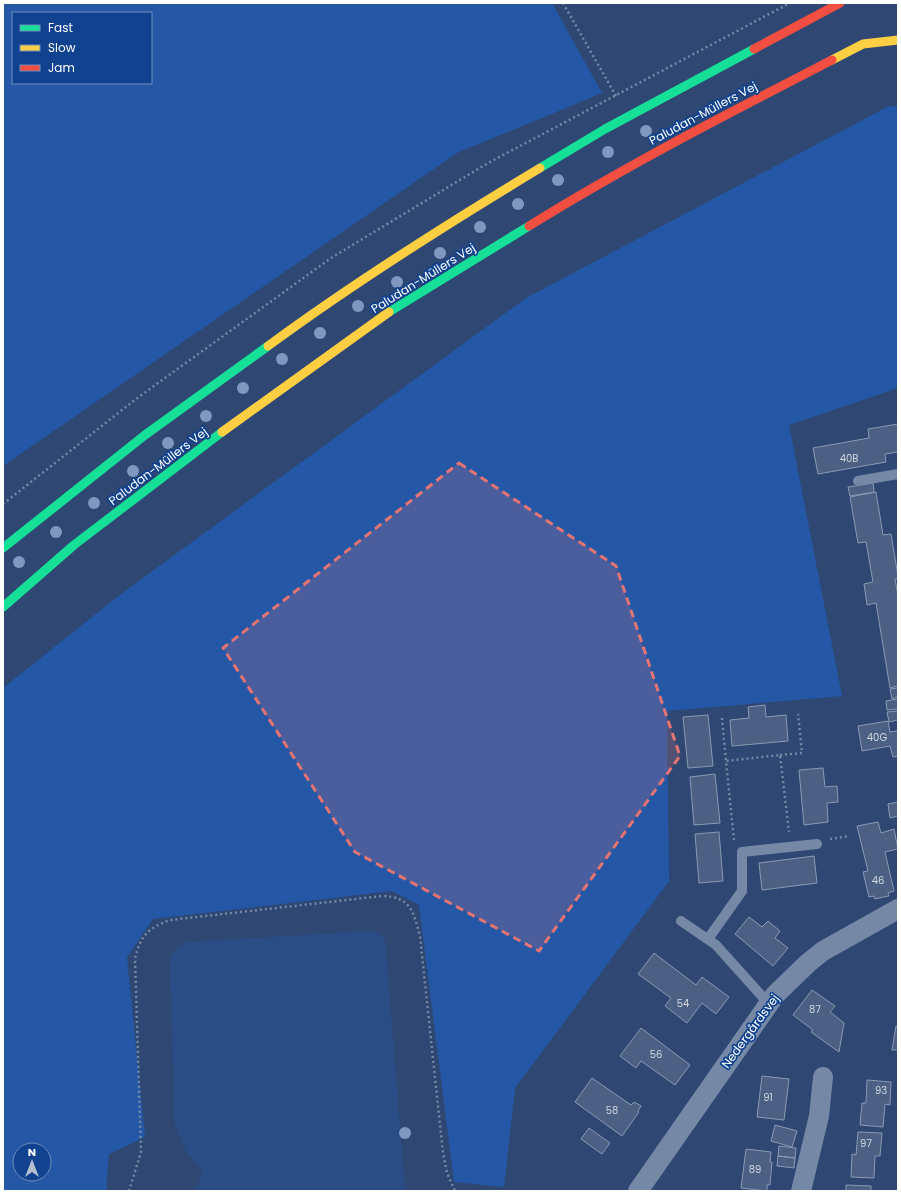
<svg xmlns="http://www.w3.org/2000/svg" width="901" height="1194" font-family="Poppins,sans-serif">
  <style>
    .green { fill: #2458a7; fill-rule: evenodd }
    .water { fill: #2a4d86 }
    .building { fill: #4b6082; stroke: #8a9ab4 }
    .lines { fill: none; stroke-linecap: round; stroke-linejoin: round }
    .path { stroke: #7589a6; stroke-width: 2.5; stroke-dasharray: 2 3; stroke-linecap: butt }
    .lane { stroke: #7589a6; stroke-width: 10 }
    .street { stroke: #7589a6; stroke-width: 20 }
    .fast { stroke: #16e098; stroke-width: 9 }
    .slow { stroke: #ffcf43; stroke-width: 9 }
    .jam { stroke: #f24e42; stroke-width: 9 }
    .tree { fill: #8098bf }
    .marked { fill: #e47373; fill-opacity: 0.2; stroke: #e47373; stroke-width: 3; stroke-dasharray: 8 5; stroke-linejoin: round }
    .labels { text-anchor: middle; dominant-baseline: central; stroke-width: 3.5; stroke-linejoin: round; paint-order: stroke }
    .number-label { font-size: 10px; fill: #d2d7e0 }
    .street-label { font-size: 12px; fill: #fff; stroke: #114290 }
  </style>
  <rect width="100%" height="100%" fill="#2e4873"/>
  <path class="green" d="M3,3h549l50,90 -145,60 -454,313zM13,13h138v70h-138z
    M889,106l9,1v281l-109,37 53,271 -175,15 2,170 -154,207 -11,99 -50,-5 -35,-277 -27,-14 -239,28 -26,38 18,180 -36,17 -3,37h-103v-503l114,-91 409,-299zM20,1150h24v24h-24z"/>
  <path class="water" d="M373,931l12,7 20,253h-209l6,-21 -16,-19 -11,-25 -5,-166 6,-12 12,-6z"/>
  <path class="building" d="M898,424v28l-13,2 1,8 -68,12 -5,-26 56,-10 -1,-9z
    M873,483l1,9 -24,4 -2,-9z
    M876,492l7,43 8,-1 7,42v3h-3l3,16v91l-8,2 -14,-85 -9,2 -3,-21 9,-2 -7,-40 -8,1 -8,-46z
    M898,688v9l-6,2 -2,-10z
    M898,699v10l-11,1 -1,-9z
    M765,705l1,12 20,-2 2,26 -56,5 -2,-26 19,-2 -1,-11z
    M898,711v9l-9,2 -2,-10z
    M708,715l5,51 -25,2 -5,-51z
    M888,721l2,11 8,-1v25l-5,1 -3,-11 -28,5 -4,-25z
    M823,768l2,19 12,-1 1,16 -11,1 1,19 -24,3 -5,-55z
    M715,774l5,49 -26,2 -4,-48z
    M898,802v14l-8,2 -2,-14z
    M878,822l3,11 13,-4 4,20 -13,3 9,39 -6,2 1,3 -14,3 -1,-3 -5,1 -6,-25 5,-1 -11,-45z
    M719,832l4,49 -24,2 -4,-49z
    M814,856l3,27 -55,7 -3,-27z
    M749,917l13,10 6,-6 12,10 -5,7 13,10 -15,18 -38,-32z
    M654,953l42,32 6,-8 27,20 -13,17 -14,-11 -15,20 -22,-17 6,-8 -33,-24z
    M812,990l23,16 -5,6 14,11 -5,29 -28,-20 2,-2 -20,-15z
    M896,1026l2,1v23h-6z
    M641,1028l49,37 -15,20 -34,-24 -5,7 -16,-12z
    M762,1076l27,3 -5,41 -27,-3z
    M592,1078l39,27 3,-3 7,4 -3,5 1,1 -17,24 -47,-34z
    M867,1080l24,2 -1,23 -5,-1 -2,23 -23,-2 2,-22h4z
    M775,1125l22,6 -5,16 -21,-6z
    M589,1128l21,15 -8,11 -21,-15z
    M858,1132l24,1 -2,23h-5l-1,22 -23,-1 1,-23 4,1z
    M779,1146l17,2 -1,10 -17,-2z
    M746,1149l25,3 -1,10h2l-2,23h-3v6l-26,-3z
    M778,1156l17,2 -1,10 -17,-2z
    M846,1185l25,1v5h-25z"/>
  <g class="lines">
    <path class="path" d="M563,3l53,93
      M3,504l133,-105 195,-141 157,-95 302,-160
      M722,718l4,43
      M780,755l22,-2 -4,-39
      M830,839l20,-3
      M734,840l-8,-79 54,-6 9,77
      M129,1191l12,-39 -6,-193c5,-24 14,-31 35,-39l212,-24c29,1 31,15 38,40l23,217 4,20 8,18"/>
    <path class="lane" d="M858,481l40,-7
      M681,921l35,24 53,59
      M708,939l34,-48v-39l75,-8"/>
    <path class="street" d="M638,1191l137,-196 33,-32 15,-12 75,-42
      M801,1191l18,-75 4,-39"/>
    <path class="fast" d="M540,168l65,-39 149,-80
      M389,312l140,-86
      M3,548l142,-113 123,-89
      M3,607l71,-62 148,-113"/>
    <path class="slow" d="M832,60l31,-16 35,-4
      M268,346c87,-64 179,-122 272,-178
      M222,432l167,-120"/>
    <path class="jam" d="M754,49l86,-46
      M529,226c98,-61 200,-113 303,-166"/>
  </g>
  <g class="tree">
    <circle cx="646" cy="131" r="6"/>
    <circle cx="608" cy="152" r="6"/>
    <circle cx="558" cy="180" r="6"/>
    <circle cx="518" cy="204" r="6"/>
    <circle cx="480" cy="227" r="6"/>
    <circle cx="440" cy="253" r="6"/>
    <circle cx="397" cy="282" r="6"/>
    <circle cx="358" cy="306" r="6"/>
    <circle cx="320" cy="333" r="6"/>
    <circle cx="282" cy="359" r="6"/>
    <circle cx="243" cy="388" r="6"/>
    <circle cx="206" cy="416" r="6"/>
    <circle cx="168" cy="443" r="6"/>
    <circle cx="133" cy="471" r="6"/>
    <circle cx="94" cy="503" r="6"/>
    <circle cx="56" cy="532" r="6"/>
    <circle cx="19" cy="562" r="6"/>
    <circle cx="405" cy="1133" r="6"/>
  </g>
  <path class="marked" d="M459,463l157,103 64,190 -141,195 -184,-99 -132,-204z"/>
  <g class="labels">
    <g class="number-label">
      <text x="849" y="458">40B</text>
      <text x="877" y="737">40G</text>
      <text x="878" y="880">46</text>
      <text x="683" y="1003">54</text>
      <text x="815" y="1009">87</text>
      <text x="656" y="1054">56</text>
      <text x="881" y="1090">93</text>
      <text x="768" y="1097">91</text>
      <text x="612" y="1110">58</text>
      <text x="866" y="1143">97</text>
      <text x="755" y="1169">89</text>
    </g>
    <g class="street-label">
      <text transform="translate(703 113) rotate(-28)">Paludan-Müllers Vej</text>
      <text transform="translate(423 278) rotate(-32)">Paludan-Müllers Vej</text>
      <text transform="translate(158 466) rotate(-37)">Paludan-Müllers Vej</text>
      <text transform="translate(750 1031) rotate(-54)">Nedergårdsvej</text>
    </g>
  </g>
  <rect width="901" height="1194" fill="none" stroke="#ffffff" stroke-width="8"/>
  <rect x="12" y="12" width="140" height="72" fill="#114290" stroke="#708ebc"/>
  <rect x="20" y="25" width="20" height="6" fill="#16e098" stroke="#708ebc"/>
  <text x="48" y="32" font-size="12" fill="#ffffff">Fast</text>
  <rect x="20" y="45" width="20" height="6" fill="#ffcf43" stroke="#708ebc"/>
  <text x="48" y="52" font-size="12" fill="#ffffff">Slow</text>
  <rect x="20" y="65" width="20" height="6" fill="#f24e42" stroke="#708ebc"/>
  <text x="48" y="72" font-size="12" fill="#ffffff">Jam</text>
  <g transform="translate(32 1162)"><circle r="19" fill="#114290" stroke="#708ebc"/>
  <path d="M0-3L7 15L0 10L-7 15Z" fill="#b6bfce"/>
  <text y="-6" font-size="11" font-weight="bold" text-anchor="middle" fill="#ffffff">N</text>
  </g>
</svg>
